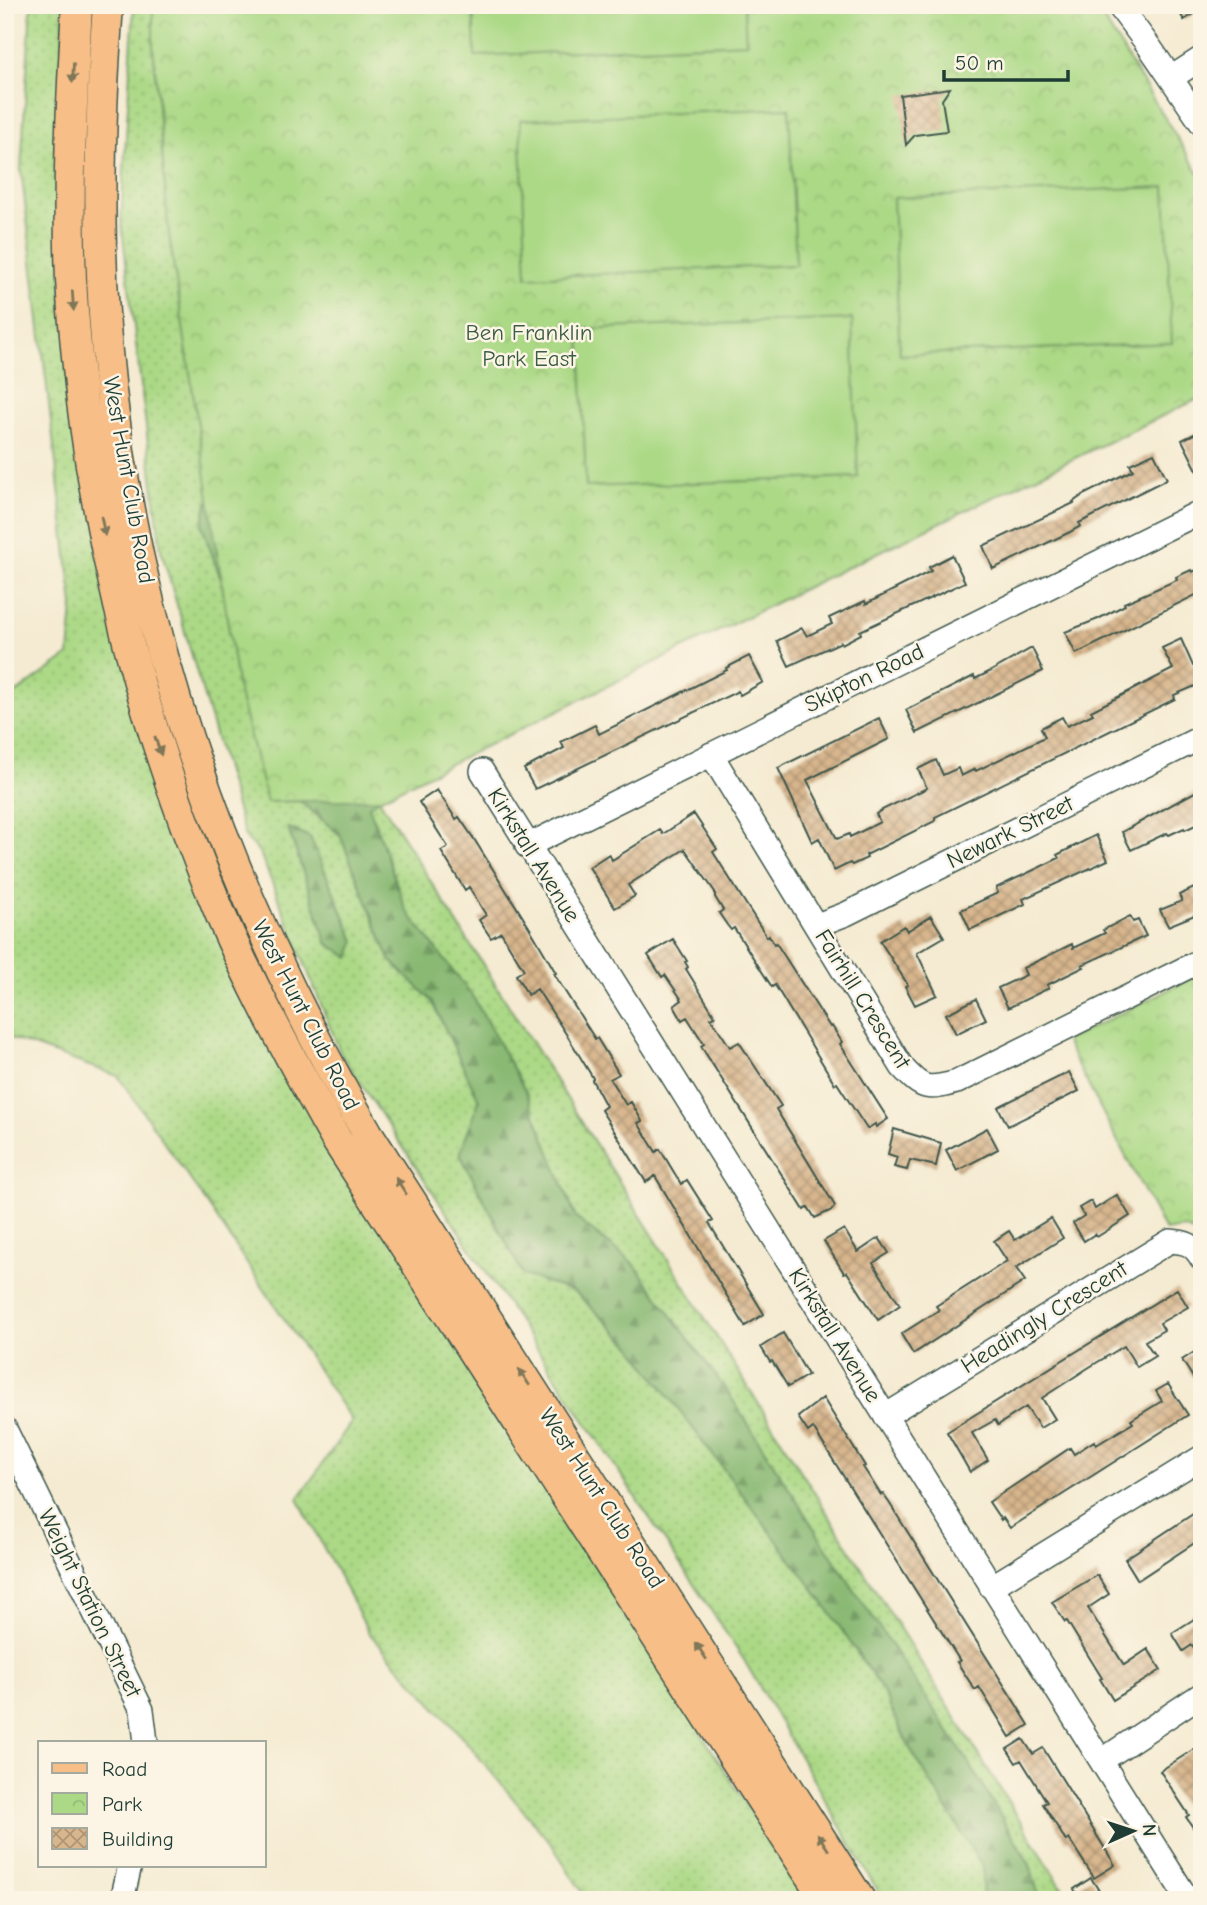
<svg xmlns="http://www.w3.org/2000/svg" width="1207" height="1905" font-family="'Comic Neue',sans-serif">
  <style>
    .grass { fill: url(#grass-dots); stroke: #668b5d; stroke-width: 2 }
    .forest { fill: url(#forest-firs); stroke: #547b54; stroke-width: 2 }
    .park { fill: url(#park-crowns); stroke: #668b5d; stroke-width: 2 }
    .garden { fill: #acd986; stroke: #668b5d; stroke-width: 2 }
    .building { fill: url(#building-cross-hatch) }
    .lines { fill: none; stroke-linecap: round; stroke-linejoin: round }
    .minor-casing { stroke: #3f574c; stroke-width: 26 }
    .major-casing { stroke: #3f574c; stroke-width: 33 }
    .minor { stroke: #fff; stroke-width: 23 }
    .major { stroke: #f7be87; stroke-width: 30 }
    .oneway { fill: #807759 }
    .labels { text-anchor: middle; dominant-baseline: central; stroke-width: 5; stroke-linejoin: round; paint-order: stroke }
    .park-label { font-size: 23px; fill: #3b5c44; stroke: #fcf5e5 }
    .street-label { font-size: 23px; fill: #1f3d34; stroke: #fcf5e5 }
  </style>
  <defs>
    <pattern id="grass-dots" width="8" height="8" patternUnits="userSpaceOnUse" patternTransform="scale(1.75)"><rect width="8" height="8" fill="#acd986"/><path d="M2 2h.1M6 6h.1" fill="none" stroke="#94bb74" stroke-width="1.8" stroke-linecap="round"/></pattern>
    <pattern id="forest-firs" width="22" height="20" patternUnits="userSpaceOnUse" patternTransform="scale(1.75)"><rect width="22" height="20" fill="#89b973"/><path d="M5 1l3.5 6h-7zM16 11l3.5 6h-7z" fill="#6f985f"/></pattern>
    <pattern id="park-crowns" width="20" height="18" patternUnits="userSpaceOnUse" patternTransform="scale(1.75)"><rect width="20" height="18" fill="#acd986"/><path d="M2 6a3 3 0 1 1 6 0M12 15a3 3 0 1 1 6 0" fill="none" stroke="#94bb74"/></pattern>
    <pattern id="building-cross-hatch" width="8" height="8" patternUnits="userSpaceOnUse" patternTransform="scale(1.75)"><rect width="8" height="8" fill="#d8b68d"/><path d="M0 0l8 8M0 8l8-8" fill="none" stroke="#af9574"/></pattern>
  </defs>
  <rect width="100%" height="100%" fill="#fcf5e5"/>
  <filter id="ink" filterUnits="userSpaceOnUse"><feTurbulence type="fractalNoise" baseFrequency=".0143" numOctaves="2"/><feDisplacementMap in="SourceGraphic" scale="14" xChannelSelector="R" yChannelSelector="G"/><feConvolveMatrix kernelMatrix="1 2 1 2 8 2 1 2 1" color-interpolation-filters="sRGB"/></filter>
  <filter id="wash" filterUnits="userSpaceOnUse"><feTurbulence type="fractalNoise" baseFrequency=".00686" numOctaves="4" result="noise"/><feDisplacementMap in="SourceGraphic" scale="28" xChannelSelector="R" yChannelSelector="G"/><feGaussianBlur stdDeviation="1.57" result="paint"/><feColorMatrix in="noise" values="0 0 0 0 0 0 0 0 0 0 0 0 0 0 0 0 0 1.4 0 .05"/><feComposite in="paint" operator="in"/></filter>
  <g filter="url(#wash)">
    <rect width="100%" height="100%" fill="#f5ebd2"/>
    <path class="grass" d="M31,5h32l-1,307 143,598 367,620 235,370h-220l-34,-54 -90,-108 -94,-105 -71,-134 54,-78 -144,-216 -90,-129 -113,-40v-335l64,-46 4,-49 -52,-437z
      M134,5h19v40l16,190 98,567 112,-3 691,1101h-187l-139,-240 -403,-606 -81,-201 -15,-16 -84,-287 -40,-330z"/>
    <path class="forest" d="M223,502l221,250 -75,54 37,104 66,85 54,97 50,126 58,46 95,130 102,161 135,203 64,107 10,35h-58l1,-32 -75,-123 -26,-55 -59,-88 -191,-255 -57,-55 -52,-17 -63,-121 19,-54 -47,-99 -42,-41 -50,-125 -60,-51 -34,-134 -44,-124 5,-23z
      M288,828l22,9 45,104 -5,17 -23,-15z"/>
    <path class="park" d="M153,5h939l13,16 97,157v219l-350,168 -473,234 -112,3 -29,-112 -69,-456 -16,-189z
      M1202,973v263l-18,-8 -19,3 -100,-190z"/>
    <path class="garden" d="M473,5h271l2,38 -271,13z
      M789,108l7,157 -269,12 -7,-157z
      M1165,187l7,156 -272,12 -7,-157z
      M852,319l6,158 -272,10 -6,-158z"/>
    <g id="blocks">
      <path class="building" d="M1175,5h27v4l-18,11z
        M950,88l-8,12 5,31 -32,4 -9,10 -6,-50z
        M1202,430v50l-20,-40z
        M1154,453l13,26 -88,44 2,3 -11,6 -77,37 -10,-23 91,-43 -1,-1 10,-7 50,-25 -3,-6z
        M952,555l13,27 -105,49 1,3 -19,10 -1,-2 -52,24 -12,-25 25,-13 5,8 25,-12 -3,-6 36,-17 1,3 65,-33 -2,-4z
        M1202,568v24l-126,62 -11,-22 33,-13 27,-14 -1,-2 53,-23 -1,-3 15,-7 1,2z
        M1181,639l12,27 9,-4v21l-28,12 1,4 -240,118v4l-69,34 1,3 -15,7 -2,-2 -16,8 -15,-33 -7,4 -34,-74 101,-50 10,21 -82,41 30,59 12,-5 1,3 30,-15 -4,-8 4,-3 47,-23 -9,-19 18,-9 7,15 15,-7 3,8 14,-7 1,2 69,-34 -4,-9 21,-11 5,9 26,-12 -2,-3 82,-42 -11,-21z
        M1032,648l11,23 -126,62 -11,-23 68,-34 1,3 16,-8z
        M749,656l14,26 -23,13 -2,-4 -203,98 -11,-20 40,-21 -3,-6 34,-17 4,9 128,-64 -1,-2z
        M1202,788v34l-17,8 -1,-2 -15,7 -2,-2 -36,17 -9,-18z
        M437,790l19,29 3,-2 15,22 55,88 27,46 -2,1 41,65 2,-1 22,36 -9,5 16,26 5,-3 11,19 -4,2 18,29 4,-3 21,35 6,-4 26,41 -4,2 55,91 -19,12 -90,-150 -9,6 -45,-72 5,-4 -14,-26 1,-2 -25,-41 -31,-48 -9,6 -12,-20 8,-5 -23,-38 -10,6 -12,-18 7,-5 -17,-28 -4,3 -24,-39 7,-4 -29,-45z
        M694,814l23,35 -4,3 29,46 25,39 2,-2 5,9 2,-1 54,84 2,-1 10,16 -2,2 48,75 -12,8 -1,-3 -8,5 -30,-46 -2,1 -60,-99 -3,2 -38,-59 -3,2 -4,-5 -8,-12 4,-3 -8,-13v-5l-30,-43 -57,36 7,11 -20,12 -26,-41 20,-13 3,6 48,-30 3,4z
        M1096,835l12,25 -85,39 2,5 -55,26 -9,-20 37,-17 -2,-5 63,-30 -2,-3z
        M1194,888l8,16v8l-34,14 -8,-16 22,-9 -3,-6z
        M931,916l13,21 -27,16 20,42 -22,10 -10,-19 3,-1 -28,-44 24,-15 3,5z
        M1130,916l3,6 5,-2 8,16 -64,29 2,2 -37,18 2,3 -41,20 -10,-20 28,-13 -3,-7 49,-24 1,4 32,-15 -2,-3z
        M673,939l14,22 -2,1 3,5 -2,2 29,47 -4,2 19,29 9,-5 42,64 -5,3 59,97 -3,4 -17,8 -7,-11 -4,3 -103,-164 3,-2 -17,-27 -5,3 -8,-14 8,-6 -17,-25 -3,2 -14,-22z
        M976,999l10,20 -30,15 -10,-20z
        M1069,1072l10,19 -71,35 -10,-19z
        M987,1128l11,21 -41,22 -11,-21z
        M894,1129l47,14 -5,23 -26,-6 -3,10 -13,-3 3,-10 -9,-3z
        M1117,1195l13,21 -33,21 -2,-3 -11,7 -11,-18 11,-7 -5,-8 12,-7 4,8z
        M1051,1218l12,20 -47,30 9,13 -112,73 -12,-20 38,-24 -3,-4 71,-45 -13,-20 15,-10 6,9z
        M844,1229l14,23 21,-14 10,15 -16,10 27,42 -22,15 -31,-48 -3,1 -20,-32z
        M1177,1289l11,18 -28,16 4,7 -19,11 10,15 -18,11 -13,-21 -36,22 -46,30 13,21 -15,9 -14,-21 -28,18 -3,-5 -23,13 16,27 -18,12 -23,-40z
        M783,1333l25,42 -20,12 -16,-26 -2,1 -9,-15z
        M1202,1347v45l-20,-32z
        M1168,1384l20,31 -178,113 -7,-10 -2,2 -12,-18 81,-54 4,6 20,-13 2,4 37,-22 -2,-3 31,-19 -6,-10z
        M823,1398l42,68 -2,1 18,28 2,-1 7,10 139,221 -19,12 -31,-50 -4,3 -18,-28 3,-1 -147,-233 -5,4 -10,-15z
        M1202,1508v30l-64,42 -13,-21z
        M1097,1575l12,19 -21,14 36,57 24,-16 13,21 -48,30 -13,-21 2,-1 -35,-57 -2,1 -13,-20z
        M1202,1614v44l-10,-13 -9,6 -11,-18z
        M1023,1739l10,15 10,-6 72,117 -21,13 -25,-39 -3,2 -23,-37 4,-2 -26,-42 -5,3 -9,-14z
        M1202,1744v97l-16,-24 3,-2 -29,-44z
        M1091,1878l14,22h-24l-7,-11z"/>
    </g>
  </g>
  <g filter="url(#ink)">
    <use href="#blocks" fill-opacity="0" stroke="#3f574c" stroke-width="2"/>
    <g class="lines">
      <defs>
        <path id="minor" d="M1118,5l33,44 51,75
          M1171,78l31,-20
          M711,754l191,313c21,23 25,23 55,15l245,-122
          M482,771l706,1129
          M527,846l675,-335
          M817,925l29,-11 356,-177
          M885,1416l285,-175c16,1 23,3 32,18
          M5,1429l137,281 4,32
          M991,1587l211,-130
          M1101,1761l101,-67
          M122,1900l8,-35"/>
        <path id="major" d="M77,5c-5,91 -10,182 -6,274 12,219 65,436 151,639 33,76 73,149 114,221l490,761
          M108,5c-6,81 -9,162 -7,243 8,315 109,616 267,886l492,766"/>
      </defs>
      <use href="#minor" class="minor-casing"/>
      <use href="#major" class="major-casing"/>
      <use href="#minor" class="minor"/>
      <use href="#major" class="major"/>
    </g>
    <defs><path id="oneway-solid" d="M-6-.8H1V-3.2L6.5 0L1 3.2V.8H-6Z" transform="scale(1.75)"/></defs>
    <g class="oneway">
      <use href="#oneway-solid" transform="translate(73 73) rotate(93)"/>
      <use href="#oneway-solid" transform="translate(73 301) rotate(86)"/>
      <use href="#oneway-solid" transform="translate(103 526) rotate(79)"/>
      <use href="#oneway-solid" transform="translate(158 746) rotate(71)"/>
      <use href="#oneway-solid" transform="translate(401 1186) rotate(-123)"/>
      <use href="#oneway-solid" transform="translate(524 1377) rotate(-123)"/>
      <use href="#oneway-solid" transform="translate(701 1651) rotate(-123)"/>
      <use href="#oneway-solid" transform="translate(823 1842) rotate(-123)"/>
    </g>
  </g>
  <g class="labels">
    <g class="park-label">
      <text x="529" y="332">Ben Franklin<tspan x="529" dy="26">Park East</tspan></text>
    </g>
    <g class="street-label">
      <text transform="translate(129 480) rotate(80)">West Hunt Club Road</text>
      <text transform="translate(864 678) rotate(-26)">Skipton Road</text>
      <text transform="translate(1010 832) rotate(-26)">Newark Street</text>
      <text transform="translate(534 855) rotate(58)">Kirkstall Avenue</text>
      <text transform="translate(863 999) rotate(58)">Fairhill Crescent</text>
      <text transform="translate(306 1015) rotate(63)">West Hunt Club Road</text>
      <text transform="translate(1044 1317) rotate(-32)">Headingly Crescent</text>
      <text transform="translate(835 1335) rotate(58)">Kirkstall Avenue</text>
      <text transform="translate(602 1498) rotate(57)">West Hunt Club Road</text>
      <text transform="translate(90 1603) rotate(64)">Weight Station Street</text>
    </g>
  </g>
  <rect width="1207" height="1905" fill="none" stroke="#fcf5e5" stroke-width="28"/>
  <rect x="38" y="1741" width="228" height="126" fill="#fcf5e5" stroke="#a4ab9e" stroke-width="2"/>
  <rect x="52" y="1763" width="35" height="10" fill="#f7be87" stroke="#a4ab9e" stroke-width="2"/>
  <text x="102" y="1776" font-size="21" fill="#1f3d34">Road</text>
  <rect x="52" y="1793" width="35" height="21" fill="url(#park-crowns)" stroke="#a4ab9e" stroke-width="2"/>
  <text x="102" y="1811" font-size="21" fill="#1f3d34">Park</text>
  <rect x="52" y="1828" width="35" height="21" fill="url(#building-cross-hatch)" stroke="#a4ab9e" stroke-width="2"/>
  <text x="102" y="1846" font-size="21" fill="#1f3d34">Building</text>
  <g transform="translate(1133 1831) rotate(87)" stroke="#fcf5e5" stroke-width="5" paint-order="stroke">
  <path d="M0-5L12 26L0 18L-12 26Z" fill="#1f3d34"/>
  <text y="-10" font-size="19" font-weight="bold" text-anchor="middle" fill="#1f3d34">N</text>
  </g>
  <path d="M944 70v10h124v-10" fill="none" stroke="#1f3d34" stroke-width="3.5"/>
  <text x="955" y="70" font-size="21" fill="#1f3d34" stroke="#fcf5e5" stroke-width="5" paint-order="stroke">50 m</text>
</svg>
